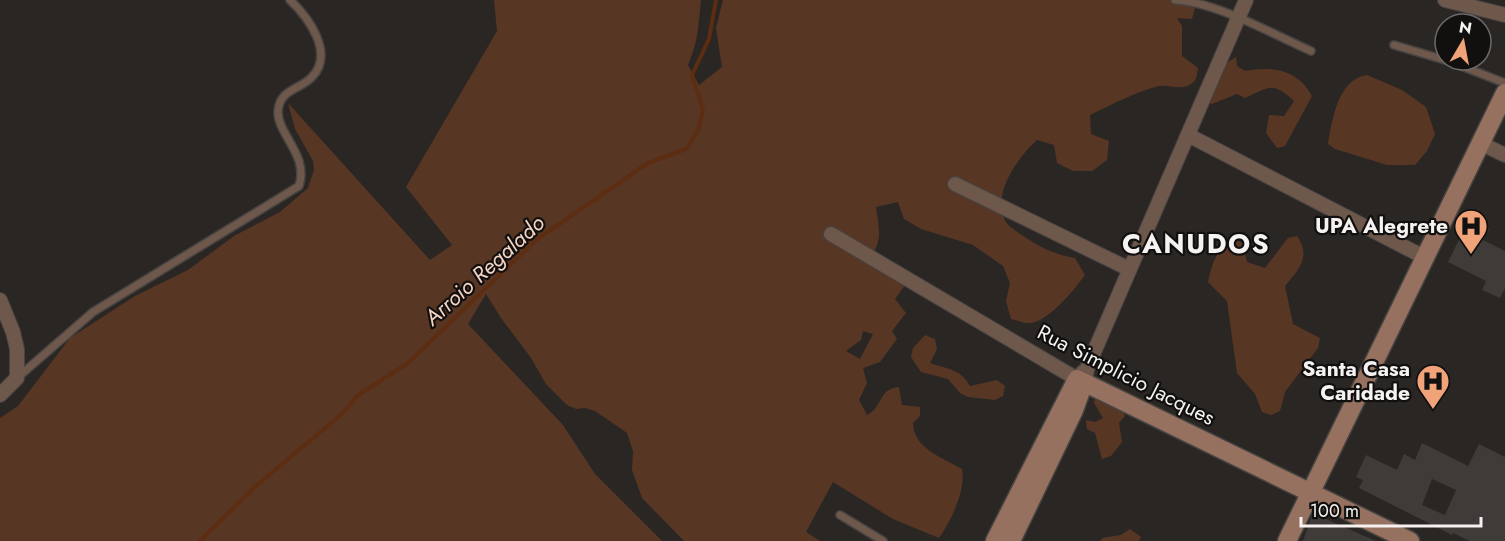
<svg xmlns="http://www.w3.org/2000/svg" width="1505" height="541" font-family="Jost,sans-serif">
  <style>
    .green { fill: #583624; fill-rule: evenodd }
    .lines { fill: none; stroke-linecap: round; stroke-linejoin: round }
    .stream { stroke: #5c2d11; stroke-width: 4 }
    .building { fill: #3f3b39; fill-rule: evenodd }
    .lane-casing { stroke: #464341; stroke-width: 10 }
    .street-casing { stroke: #464341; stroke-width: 16 }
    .secondary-casing { stroke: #464341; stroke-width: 21 }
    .lane { stroke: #6e574b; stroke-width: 7 }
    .street { stroke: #6e574b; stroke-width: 14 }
    .secondary { stroke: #96715f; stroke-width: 18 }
    .labels { text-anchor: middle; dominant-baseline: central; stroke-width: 4.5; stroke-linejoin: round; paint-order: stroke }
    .poi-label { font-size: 21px; font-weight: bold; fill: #f5f2f1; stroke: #11100f; text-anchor: end }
    .street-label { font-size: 21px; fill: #f5f2f1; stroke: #11100f }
    .water-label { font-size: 22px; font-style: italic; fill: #f4d3c2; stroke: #11100f }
    .district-label { font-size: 27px; font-weight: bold; letter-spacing: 1.5px; fill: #f5f2f1; stroke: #11100f }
  </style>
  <rect width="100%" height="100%" fill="#2a2624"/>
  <path class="green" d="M494,0h207c-3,26 -2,39 -13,65l11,20 23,-18 -6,-39 7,-28h474l-5,19 -15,-1 5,8v30l16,12c-1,7 -1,12 -7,16 -10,7 -22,0 -32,2 -24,6 -46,18 -69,29l1,19 18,7 -2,19 -15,11h-19l-16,-8 -3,-18 -17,-5c-19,17 -47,56 -31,82 2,4 7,6 10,9 20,14 35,23 59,27l10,17c-11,15 -35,45 -54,48 -6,1 -14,-3 -20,-4l-5,-18 4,-18 -7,-17 -30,-21 -52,-16 -17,-10 -6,-17 -22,5c2,16 7,32 -3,46l33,31 -11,15 11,14 -14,18 5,8 -17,23 -17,6 4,15 -8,17 8,15c17,-8 10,-26 32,-28l3,18 18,2v9l-7,7c0,25 30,35 49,46 4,21 -11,52 -23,69l-46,-19 -60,-37 -27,50 14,9h-136l-42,-43 -10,-28 1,-19 -6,-18 -32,-22 -10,-3 -9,1 -9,-4 -21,-21 -15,-26 -30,-40 -15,-24 -18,30 95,101 32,49 67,67h-662v-123l18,-12 52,-68 65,-42 53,-26 46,-34 46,-24 28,-24 6,-18 -1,-9 -18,-32 -7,-26 142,157 22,-15 -46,-58 91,-156zM863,331l10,3 -13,25 -14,-8 15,-11z
    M1236,57l1,9 8,5c27,-5 53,-2 67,25l-27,50 -8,2 -11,-15 3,-18 15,1 10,-15c-22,-20 -24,-14 -49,-3l-8,-4 -25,10 -9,-3c7,-18 16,-35 33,-44z
    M1367,75l35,15 24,17 9,27 -8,17 -12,14h-28l-52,-16 -7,-5c4,-24 10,-65 39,-69z
    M1297,236c15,21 1,34 -12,50l8,38 27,14 -2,10 -33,44 -5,19 -9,4 -9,-3 -7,-18 -18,-21 -10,-72 -19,-19c3,-17 10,-37 27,-44l8,6 4,18 18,6 23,-30z
    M925,335l10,4 2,10 -7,14c17,6 31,6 40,23l27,-6 8,6 -2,10 -8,4 -27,-3 -8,-4 -12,-14 -27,-7 -10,-15 2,-9z
    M1096,394l25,13 4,9 -6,7 3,19 -11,14 -9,3 -7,-26 -8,-4 -1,-9 9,2 8,-4 -9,-15z
    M1130,529l11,8 -2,4h-38l1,-3 19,-3z"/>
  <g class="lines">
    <path class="stream" d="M200,541l56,-55 87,-73 14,-17 51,-33 128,-123 112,-77 38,-14 12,-18 5,-21 -11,-35 17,-36 7,-39"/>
  </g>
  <path class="building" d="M1469,219l20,10 -6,11 22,11v37l-5,10 -18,-8 4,-9 -38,-19z
    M1422,443l46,23 11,-22 26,13v84h-35l-17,-8 -1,2 -93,-47 4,-8 -7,-3 10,-22 31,15 7,-16 11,6zM1432,479l24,11 -11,25 -23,-10z
    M1313,513l22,10 41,18h-73z"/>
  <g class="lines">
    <defs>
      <path id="lane" d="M1175,0c42,2 97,34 136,51
        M1394,45l51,15
        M1446,60l59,23
        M17,378l76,-66 206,-126c10,-31 -21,-51 -21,-74 1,-23 22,-22 34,-35 23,-24 -4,-60 -22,-77
        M840,515l43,26"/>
      <path id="street" d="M1445,0l60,15
        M1188,135l236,122
        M1482,144l23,11
        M955,184l174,85
        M831,234l246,145 6,-7
        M0,300l13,32 4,17v29l-17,17
        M1084,383l4,-17 158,-366"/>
      <path id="secondary" d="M995,541l82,-162 333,162
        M1011,541l63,-131 8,-22
        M1287,541l218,-448"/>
    </defs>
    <use href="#lane" class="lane-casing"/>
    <use href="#street" class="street-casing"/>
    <use href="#secondary" class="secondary-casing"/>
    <use href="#lane" class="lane"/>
    <use href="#street" class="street"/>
    <use href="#secondary" class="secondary"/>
  </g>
  <defs>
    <symbol id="hospital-pin" viewBox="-11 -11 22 30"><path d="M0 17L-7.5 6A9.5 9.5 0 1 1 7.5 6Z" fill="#f0a279" stroke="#11100f"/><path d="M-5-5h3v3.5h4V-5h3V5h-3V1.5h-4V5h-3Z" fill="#111"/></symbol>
  </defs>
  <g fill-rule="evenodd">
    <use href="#hospital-pin" x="1452" y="207" width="38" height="52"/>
    <use href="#hospital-pin" x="1414" y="362" width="38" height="52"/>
  </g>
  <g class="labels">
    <g class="poi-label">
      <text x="1448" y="226">UPA Alegrete</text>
      <text x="1410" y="369">Santa Casa<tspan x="1410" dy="24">Caridade</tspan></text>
    </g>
    <g class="street-label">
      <text transform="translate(1126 375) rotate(27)">Rua Simplicio Jacques</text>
    </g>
    <g class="water-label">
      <text transform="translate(484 270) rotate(-42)">Arroio Regalado</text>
    </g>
    <g class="district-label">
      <text x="1196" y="243">CANUDOS</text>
    </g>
  </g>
  <g transform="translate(1463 42) rotate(10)"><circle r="28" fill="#11100f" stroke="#6c6a69" stroke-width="1.5"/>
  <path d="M0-4.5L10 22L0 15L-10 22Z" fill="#f0a279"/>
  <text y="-9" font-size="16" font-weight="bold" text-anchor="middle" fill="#f5f2f1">N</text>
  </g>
  <path d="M1301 517v9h180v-9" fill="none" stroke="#f5f2f1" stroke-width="3"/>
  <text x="1310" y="517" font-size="18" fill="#f5f2f1" stroke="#11100f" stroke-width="4.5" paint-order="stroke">100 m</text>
</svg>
